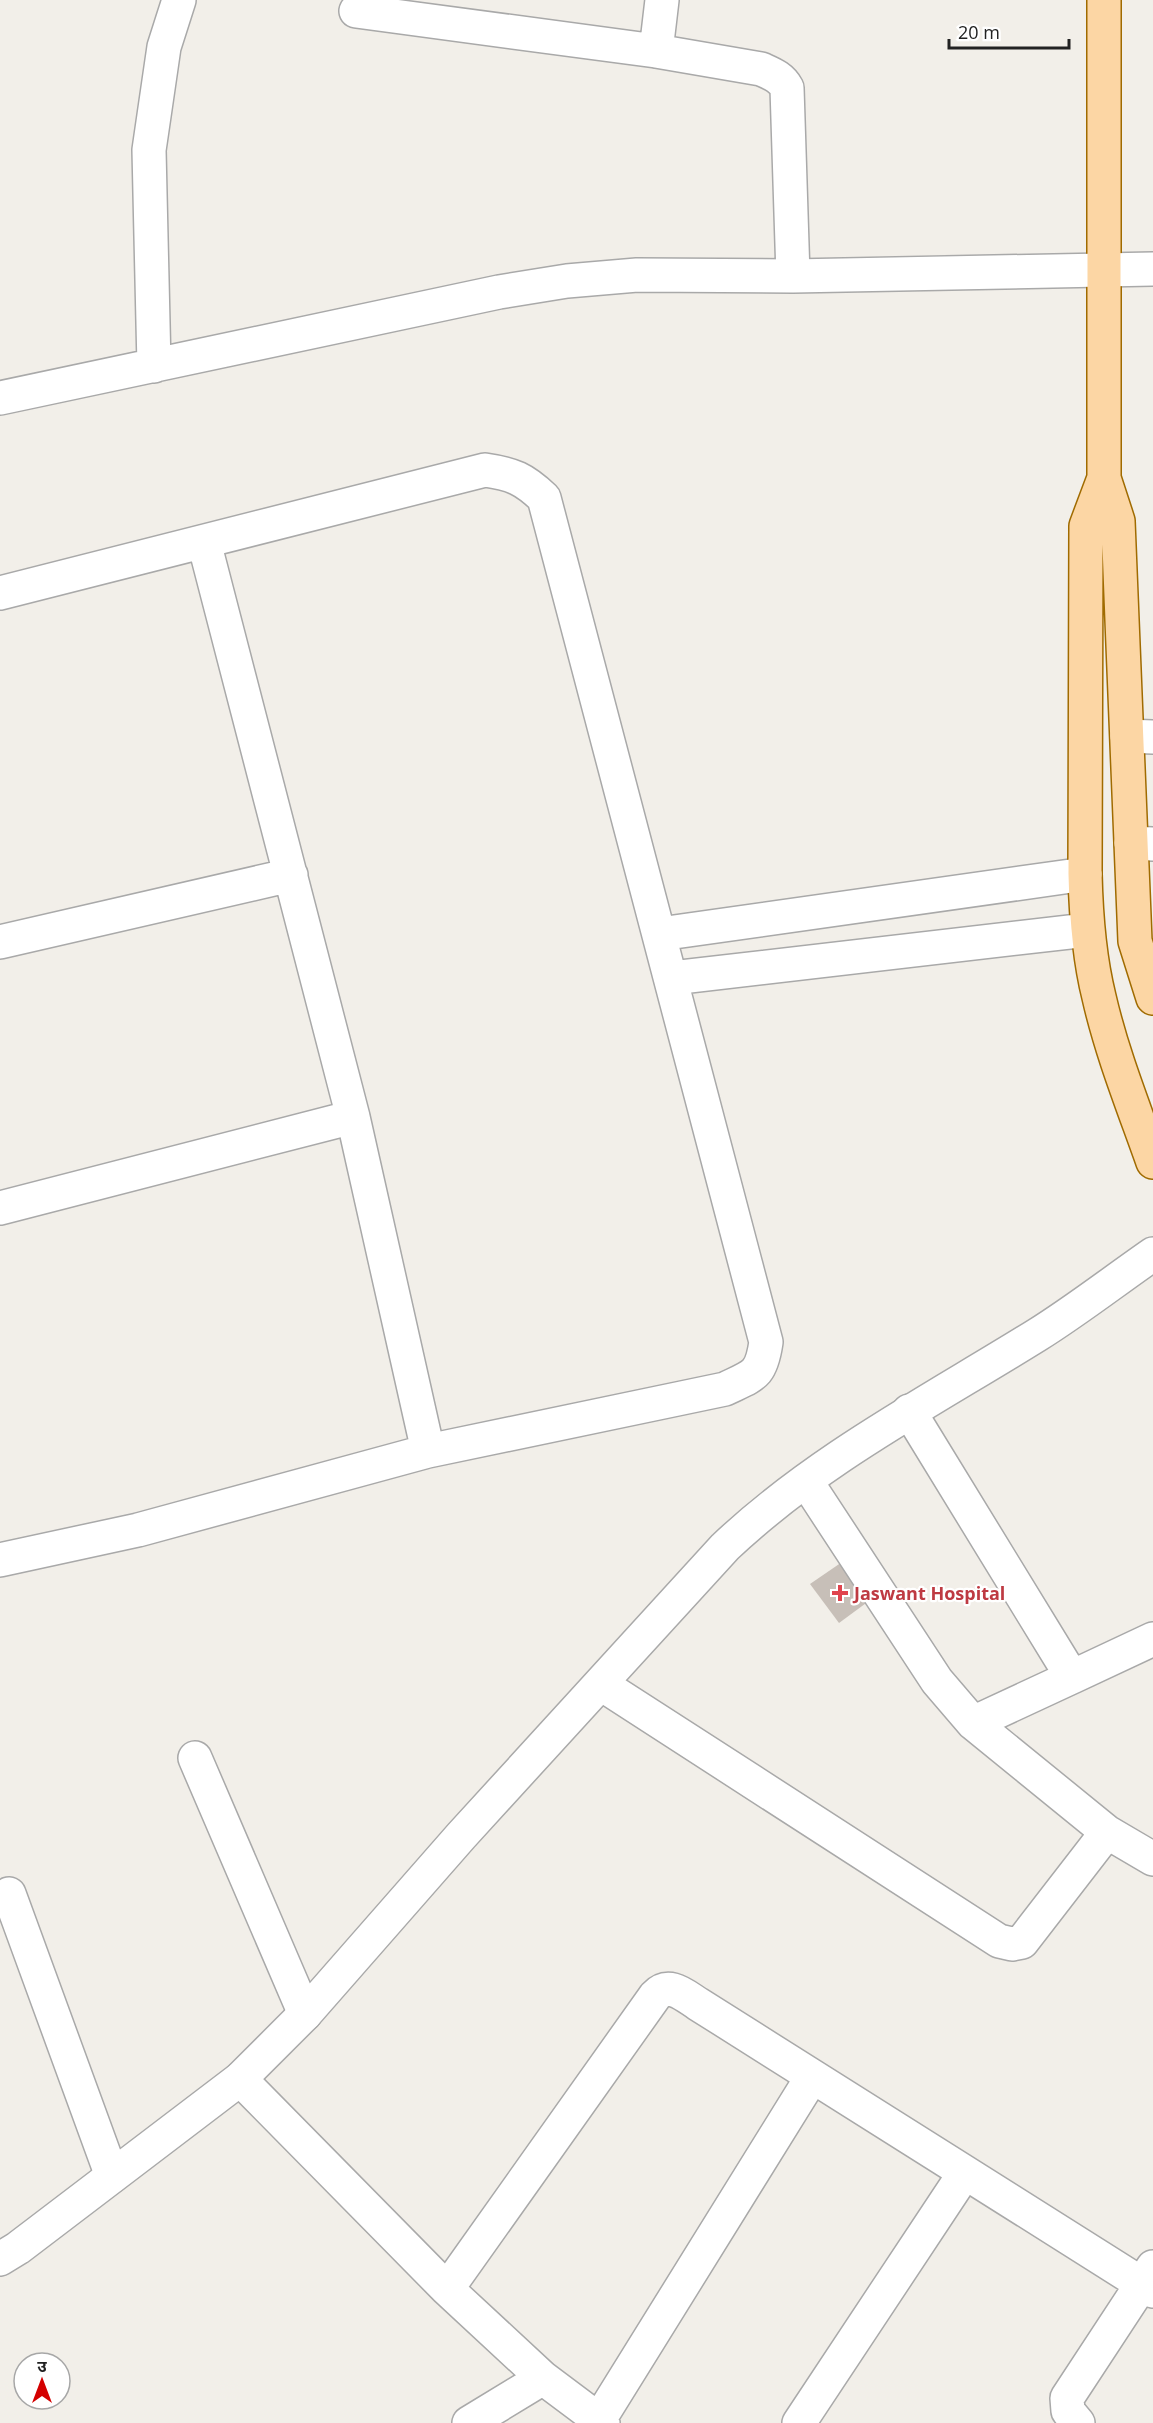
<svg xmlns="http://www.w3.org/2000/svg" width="1153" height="2423" font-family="'Open Sans','Noto Sans Devanagari',sans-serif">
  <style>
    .building { fill: #c7bfb8 }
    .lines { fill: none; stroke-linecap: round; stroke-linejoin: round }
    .minor-casing { stroke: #a9a9a9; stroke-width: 36 }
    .tertiary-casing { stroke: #a9a9a9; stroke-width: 36 }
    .primary-casing { stroke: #a06b00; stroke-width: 36 }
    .minor { stroke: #fff; stroke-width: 33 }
    .tertiary { stroke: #fff; stroke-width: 33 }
    .primary { stroke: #fcd6a4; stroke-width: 33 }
    .health-dot { fill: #e0444e; stroke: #fff; stroke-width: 2 }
    .labels { text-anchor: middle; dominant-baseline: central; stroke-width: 4.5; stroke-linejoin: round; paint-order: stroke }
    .health-label { font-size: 18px; font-weight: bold; fill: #be3a42; stroke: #fff; text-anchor: start }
  </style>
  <rect width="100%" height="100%" fill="#f2efe9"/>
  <path class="building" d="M845,1560l28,38 -34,25 -29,-39z"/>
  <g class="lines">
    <defs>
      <path id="minor" d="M356,11l300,40 105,18c11,5 20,8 26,19l6,188
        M656,51l6,-51
        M154,366l-5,-216 15,-103 15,-47
        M0,398l499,-106 68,-11 70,-6 156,1 360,-7
        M204,542l149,575 75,334
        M0,593l485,-123c28,4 39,9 59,28l222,844c-5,34 -12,33 -41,47l-297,62 -290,79 -138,30
        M1127,736l26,1
        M1131,843l22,1
        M660,934l425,-60
        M0,942l291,-67
        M672,978l415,-48
        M0,1208l353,-91
        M909,1411l163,266 81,-38
        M806,1481l131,200 36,42 134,109 46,27
        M601,1684l398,257 13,3 10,-2 85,-110
        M973,1723l99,-46
        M195,1758l110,256
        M9,1894l103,282
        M240,2079l207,210 96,89 60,45
        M447,2289l208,-293c14,-15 29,-1 43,8l455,287
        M599,2420l213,-343
        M469,2423l74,-45
        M799,2423l165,-249
        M1078,2423l-10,-12 -1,-13 86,-131"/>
      <path id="tertiary" d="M0,2259l18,-11 222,-169 65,-65 156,-178 264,-289c92,-87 206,-146 312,-212 40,-25 77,-54 116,-81"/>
      <path id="primary" d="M1104,0v478l14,43 17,420 18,57
        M1104,478l-18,48 -1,348c1,42 4,83 14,123 13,57 35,111 54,165"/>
    </defs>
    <use href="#minor" class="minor-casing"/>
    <use href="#tertiary" class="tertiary-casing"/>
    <use href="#primary" class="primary-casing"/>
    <use href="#minor" class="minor"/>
    <use href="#tertiary" class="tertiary"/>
    <use href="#primary" class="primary"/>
  </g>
  <path class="health-dot" d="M837 1584h6v6h6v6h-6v6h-6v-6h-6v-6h6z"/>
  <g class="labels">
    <g class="health-label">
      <text x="854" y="1593">Jaswant Hospital</text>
    </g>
  </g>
  <g transform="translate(42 2381)"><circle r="28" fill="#ffffff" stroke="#a7a7a7" stroke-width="1.5"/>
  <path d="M0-4.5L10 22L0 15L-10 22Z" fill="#d40000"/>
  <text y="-9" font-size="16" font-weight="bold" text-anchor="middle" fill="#222222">उ</text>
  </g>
  <path d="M949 39v9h120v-9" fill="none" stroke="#222222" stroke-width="3"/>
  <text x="958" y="39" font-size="18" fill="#222222" stroke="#ffffff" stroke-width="4.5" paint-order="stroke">20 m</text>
</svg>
